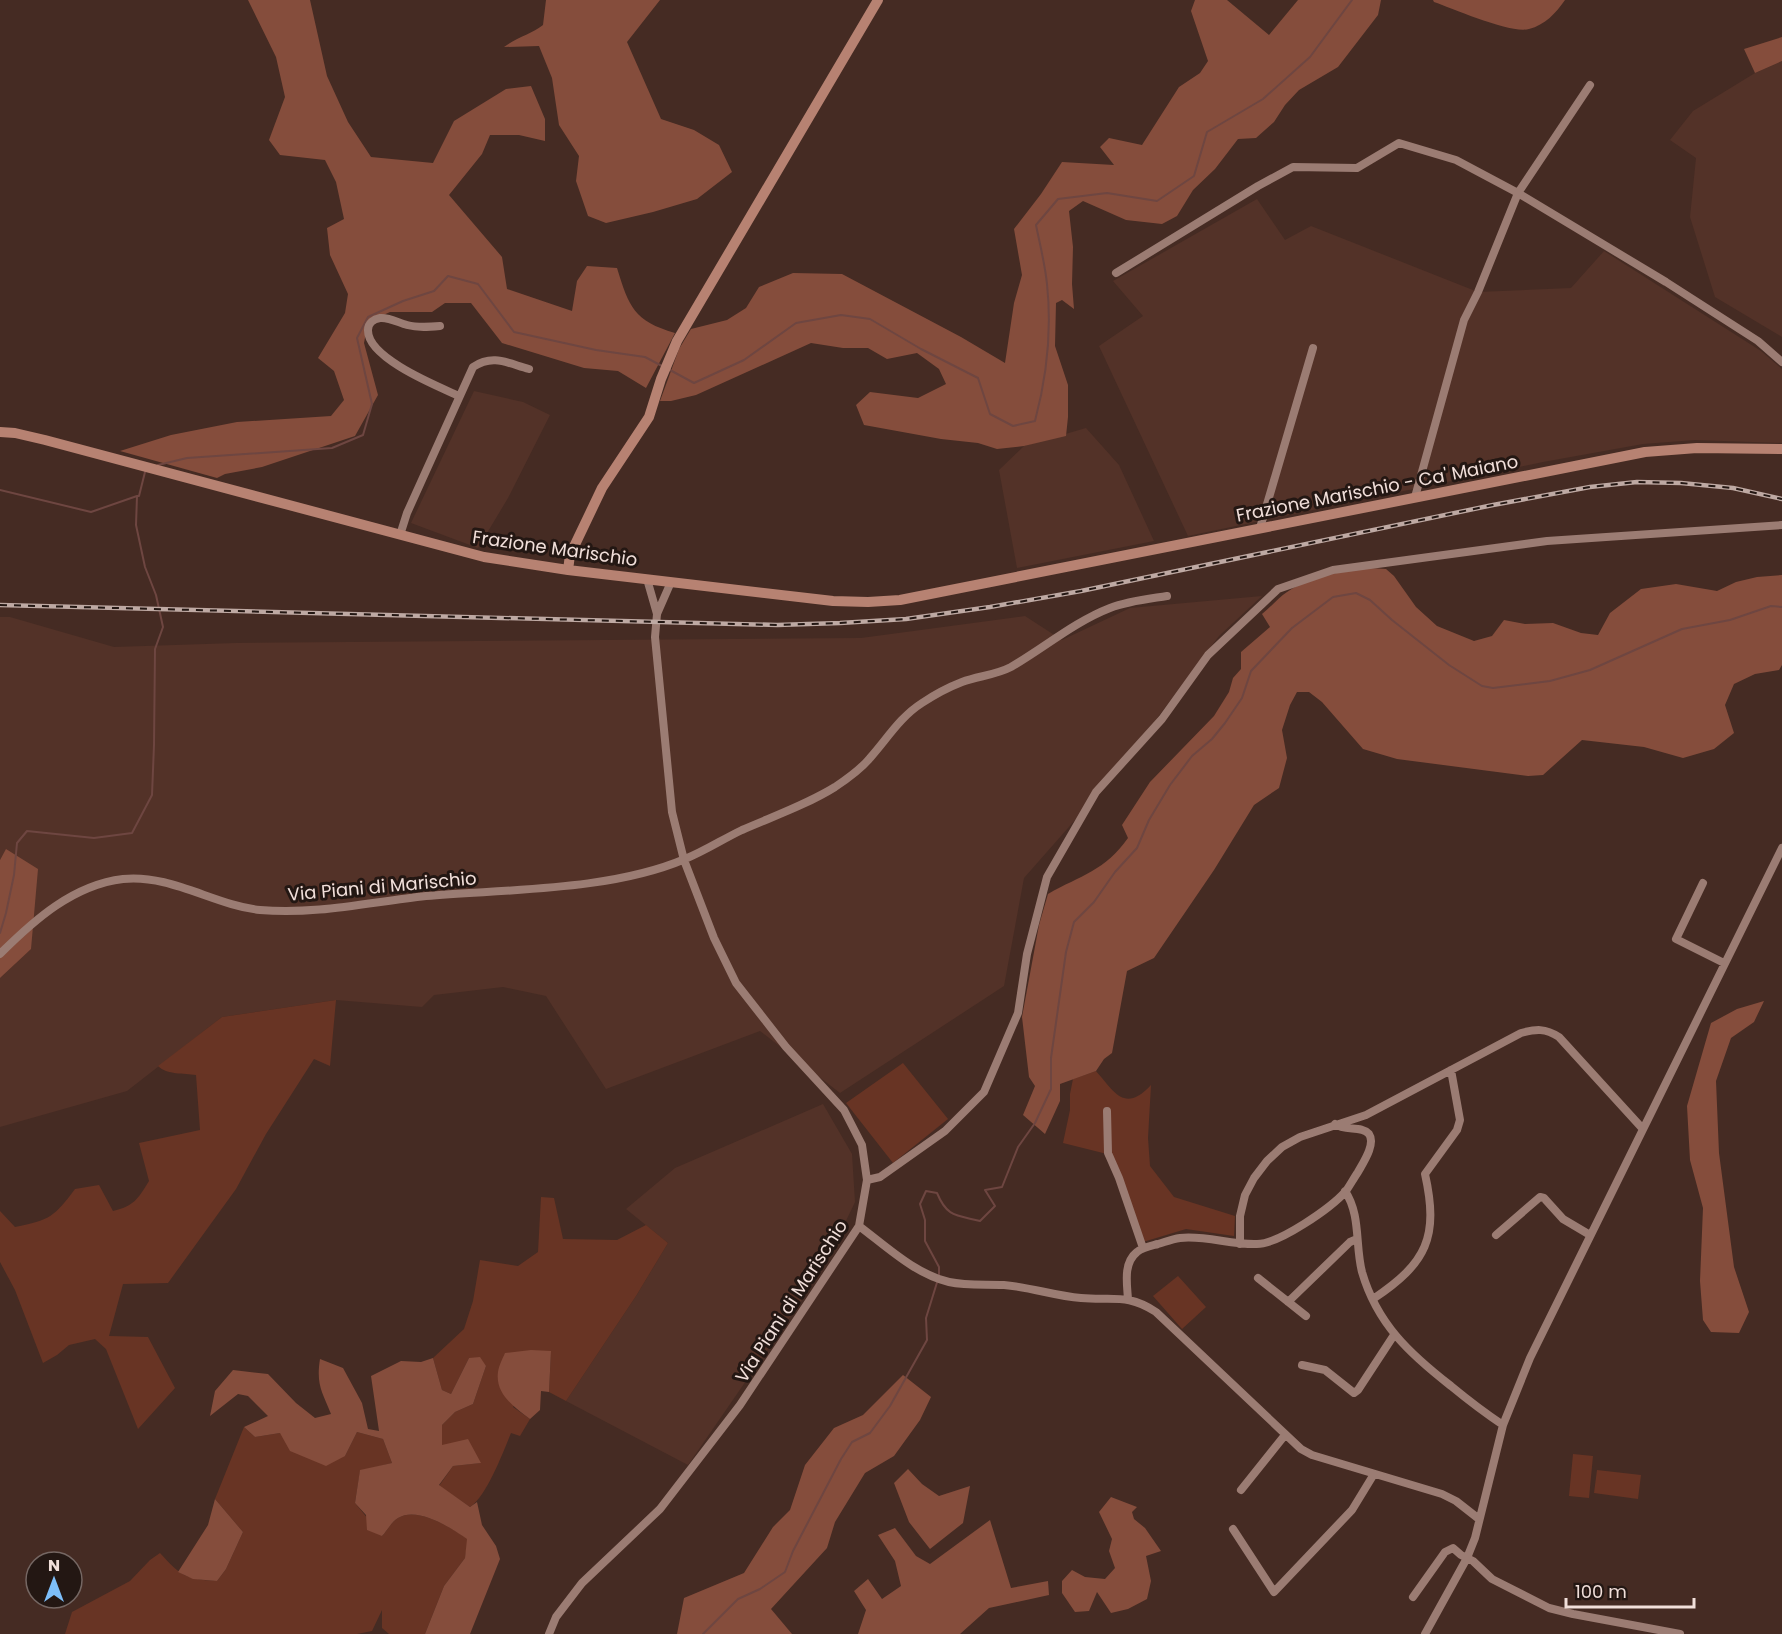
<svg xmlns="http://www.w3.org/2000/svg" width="1782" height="1634" font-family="Poppins,sans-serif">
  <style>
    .built { fill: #533228 }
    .green { fill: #683424 }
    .forest { fill: #854d3c }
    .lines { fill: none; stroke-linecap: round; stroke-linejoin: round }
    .stream { stroke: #6e4641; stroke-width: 2 }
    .street { stroke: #9b7c73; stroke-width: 8 }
    .secondary { stroke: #b78272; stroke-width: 10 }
    .rail-casing { stroke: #bea9a3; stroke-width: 4.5 }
    .rail { stroke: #231713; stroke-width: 2; stroke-dasharray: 7; stroke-linecap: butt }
    .labels { text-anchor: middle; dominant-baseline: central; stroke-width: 6; stroke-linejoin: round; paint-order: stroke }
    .street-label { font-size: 18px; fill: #f1dfda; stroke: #231713 }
  </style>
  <rect width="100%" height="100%" fill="#452b23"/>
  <path class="built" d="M1782,61v276l-67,-40 -25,-80 6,-59 -26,-18 23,-29 62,-38z
    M1257,199l28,41 26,-14 167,66 93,-4 33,-37 157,100 21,18v74l-87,-3 -52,4 -100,18 -355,74 -89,-190 44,-30 -30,-35z
    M474,391l49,11 27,13 -42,83 -30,50 -67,-25z
    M1086,428l33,37 35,76 -137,27 -18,-98 25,-24z
    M1262,596l-43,40 -107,142 -88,100 -20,108 -164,107 -80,-62 -154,58 -60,-93 -43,-9 -69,8 -12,12 -86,-7 -114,17 -95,74 -127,36v-149l31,-30 -25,-98 -6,10v-243h10l104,30 122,-4 625,-5 164,-22 37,24 68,-32z
    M823,1104l29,50 3,48 -32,67 -135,196 -122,-64 70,-105 32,-53 -42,-34 49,-41z"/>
  <path class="green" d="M336,1000l-6,66 -16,-7 -48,75 -30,55 -68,94 -45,1 -14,52 39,1 27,51 -37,41 -32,-80 -11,-10 -26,6 -12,10 -14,8 -28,-73 -15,-28v-51l15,16c35,-7 39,-10 60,-38l24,-4 14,26c21,-5 25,-12 36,-30l-10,-38 61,-13 -4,-55c-12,-2 -29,0 -38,-9l64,-49z
    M903,1063l45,56 -55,44 -47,-60z
    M1096,1071c19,22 29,42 55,14l-3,53 2,28 24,31 61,19 -1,20 -48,-7 -43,13 -36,-88 -44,-11 7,-33v-16l3,-15z
    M541,1197l13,1 9,41 54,1 29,-15 22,18 -32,53 -70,105 -17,-9 2,-41 -38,56 17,12 -10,17 -9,-3c-8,19 -24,63 -41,74l-31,-21 14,-20 27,-3 -38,-17v-21l13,-13 18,-8 13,-38 -17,-8 -18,36 -9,-4 -9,-32 31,-29 9,-28 7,-41 38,6 20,-14z
    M1178,1276l28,31 -24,22 -29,-33z
    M244,1427l11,10 25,-4 65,23 12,-24 26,7 9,24 -32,8 -5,32 27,33c5,-5 10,-15 16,-18 20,-12 53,10 70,21l-3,19 -21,28 -19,48h-36l-7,-6v-18l-10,21 -15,3h-292l7,-22 58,-31 20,-21 10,-7c21,23 25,26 57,28l9,-12 17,-37 -28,-33z
    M1573,1454l20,2 -4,42 -20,-2z
    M1597,1470l44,5 -3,24 -44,-6z"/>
  <path class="forest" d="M248,0h62l17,76 21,46 23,35 62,6 21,-42 52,-32 25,-3 14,33v22l-26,-6h-29l-8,19 -33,41 53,62 5,32 65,22 5,-30 10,-15 30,2c12,39 17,53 58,65l-29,55 -28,-17 -34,-3 -82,-25 -31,-40h-26l-13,9h-42l-22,10 -4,21 14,52 -23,41 -93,31 -37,7 -8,4 -97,-27 51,-16 66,-13 94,-6 13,-16 -10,-29 -16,-13 27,-45 3,-19 -18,-39 -3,-27 17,-9 -8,-37 -11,-22 -45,-5 -11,-15 16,-43 -9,-40z
    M546,0h114l-33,42 34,77 33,11 25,15 13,27 -35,27 -44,13 -47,11 -18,-7 -12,-35 3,-25 -20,-31 -7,-47 -13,-32 -35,1c13,-10 28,-13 39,-22z
    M1195,0h32l42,35 29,-35h83l-3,15 -40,52 -39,23 -14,15 -11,17 -18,16 -18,1 -23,30 -22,21 -16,26 -15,8 -36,-4 -43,-19 -14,10 4,36 -1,37 2,25 -12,-9 -6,3 -1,43 13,39v32l-2,19 -42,10 -27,3 -19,-6 -37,-4 -77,-14 -8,-20 14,-13 48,6 28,-14 -7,-15 -22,-16 -30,6 -19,-11h-25l-32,-5 -115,52 -25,6h-11l19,-52 12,-20 36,-9 19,-12 13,-21 34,-14 49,1 119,63 44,26 9,-60 8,-28 -8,-46 27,-35 21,-32 52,3 -14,-18 9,-9 33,7 37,-58 21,-14 8,-12 -17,-50z
    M1433,0h132c-9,13 -20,25 -36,29 -18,5 -75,-20 -95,-27z
    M1782,37v24l-27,12 -11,-24z
    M1370,568l16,1 8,7 22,31 21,19 37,15 18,-5 12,-16 21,4 28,-1 28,10 17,2 12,-22 31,-24 35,-5 41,7 19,-9 21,-5 25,-2v90l-3,5 -24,4 -21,10 -9,21 9,28 -20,16 -31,9 -39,-11 -62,-7 -39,35 -15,1 -131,-17 -34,-10 -41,-47 -13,-10h-12l-7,13 -8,25 5,28 -8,30 -25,17 -40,65 -60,88 -27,13 -15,82 -8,6 -8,12 -36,13v17l-15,33 -22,-19 12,-29 -6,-9 -7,-60 17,-92 9,-31c33,-19 57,-23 80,-56l-6,-13 28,-43 64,-66 15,-24 4,-14 8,-9v-17l29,-25 -8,-13c9,-7 16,-16 25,-22 25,-17 54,-20 83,-24z
    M6,849l32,20 -7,80 -31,29v-118z
    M1764,1001l-10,21 -23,16 -15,43 3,72 15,114 15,45 -10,21 -28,-1 -8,-12 -3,-39 3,-73 -13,-48 -3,-54 24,-83 26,-14z
    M531,1350l20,1 -2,41 -8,-1 -1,19 -10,9c-16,-12 -35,-25 -32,-47 1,-7 5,-14 7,-19z
    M480,1357l6,9 -13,38 -18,8 -13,13v20l26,-6 13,24 -28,3 -14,19 31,22 7,-5 5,23 14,21 4,13 -30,75h-45l19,-48 21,-28 2,-19c-16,-11 -49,-33 -69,-21 -6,3 -11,13 -16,18l-15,-6 -1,-15 -11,-12 5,-33 32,-7 -9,-24 -26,-7 -12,24 -19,10 -36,-15 -10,-18 -25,4 -11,-10 24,-11 -20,-20 -10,-2 -28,22 5,-25 18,-21 35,4 28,29 19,15 16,-4c-9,-23 -15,-29 -11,-55l23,9 19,35 6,26 11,2 -8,-55 30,-15 20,1 12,-4 9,32 9,4 18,-36z
    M903,1375l28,22 -11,23 -26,36 -29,17 -30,49 -8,26 -56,61 21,25h-115l7,-36 60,-25 29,-46 17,-17 15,-45 29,-37 29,-13z
    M908,1469l14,15 17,12 31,-10 -7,37 -33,26 -21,-27 -15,-39z
    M1111,1497l26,10 -5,5 2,7 11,9 16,23 -15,5 5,25 -4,18 -19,10 -17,4 -14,-21 -8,19 -14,1 -13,-19v-12l10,-11 13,7 20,2 10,-11 -6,-17 3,-12 -13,-27z
    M215,1499l28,33 -17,37 -9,12 -24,-2 -15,-7 30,-47z
    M990,1520l21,68 37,-7 1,14 -60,13 -29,26h-102l8,-24 -12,-19 14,-12 14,20 19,-13 -6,-25 -17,-26 17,-7 21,28 14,8z"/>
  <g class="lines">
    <path class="stream" d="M670,370l24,13 50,-23 52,-37 45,-8 29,4 51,30 57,29 12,36 23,12 22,-5c12,-45 17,-90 12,-137 -2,-20 -7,-39 -11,-59l22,-26 49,-6 50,8 37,-25 13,-44 56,-33 47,-42 42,-57
      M158,465l29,-7 145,-10 31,-13 9,-31 -15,-66 11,-21 35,-16 31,-10 14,-15 30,8 36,48 82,18 49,7 17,9
      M0,490l91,22 46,-16
      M0,933l6,-20 8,-38 3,-32 10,-12 67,7 38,-5 20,-38 2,-50 1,-96 8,-22 -7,-32 -11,-28 -9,-42 1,-29h2l6,-24
      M703,1634l35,-35 22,-10 25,-17 8,-21 48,-92 11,-17 18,-9 20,-27 37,-66 -1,-22 13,-42v-9l-14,-26v-21l-5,-16 6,-13 11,2c10,24 19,22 43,28l15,-15 -10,-16 17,-3 16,-40 17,-24 16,-34v-31l15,-106 8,-30 20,-20 21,-30 22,-24 12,-28 21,-35 22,-29 20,-17 13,-16 17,-25 9,-27 41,-43 41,-31 23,-4 14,7 22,20 57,45 33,21 11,2 57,-7 40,-11 92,-41 48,-9 41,-14 11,1"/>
    <path class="street" d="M1116,273l142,-87 35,-19 64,1 42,-25 57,17 62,33 148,89 92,59 24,21
      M440,326c-11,1 -22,2 -33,-1 -8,-2 -18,-8 -27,-7 -6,1 -12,5 -12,12 -1,28 69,56 91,66
      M1415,497l49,-177 14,-28 40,-99 72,-108
      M1260,528l53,-180
      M400,535l7,-22 66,-146c20,-13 34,-4 56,2
      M647,579l10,35
      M1703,883l-27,56 48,24
      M0,954c34,-34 73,-69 123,-75 48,-5 91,26 137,31 56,5 110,-8 166,-14 81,-7 184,-5 259,-37 20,-8 38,-20 57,-29 32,-14 64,-25 93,-43 12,-8 26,-18 35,-29 17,-19 30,-41 52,-55 12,-8 27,-16 40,-21 16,-6 34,-7 49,-15 33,-19 63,-45 99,-59 18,-7 38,-9 57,-12
      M1107,1111l1,42 11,25 24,70
      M867,1180l13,-3 65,-46 39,-39 34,-79 9,-59 20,-77 49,-85 66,-73 46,-64 70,-66 55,-19 214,-29 235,-16
      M1345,1191c16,24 10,54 17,81 15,52 48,82 89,114 17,14 34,27 52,39
      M859,1226c28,21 56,48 90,56 18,4 37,2 55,3 26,2 51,11 77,13 32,3 46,-5 75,14l145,137 11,6 130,39 14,7 23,18
      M1496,1235l44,-38 4,1 19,21 27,16
      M1240,1244v-28l5,-21 9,-17 13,-17 15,-14 18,-10 66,-22 155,-82c15,-4 24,-5 38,4l83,91
      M1258,1278l48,38
      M1128,1299c-1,-15 -5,-36 9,-47 6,-5 13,-6 21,-8 7,-2 14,-5 22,-6 25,-3 51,7 77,6 22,0 74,-36 89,-53 4,-6 8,-13 12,-19 5,-9 18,-28 11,-38 -8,-9 -24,-2 -34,-10
      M1373,1299c54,-36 66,-62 52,-125l32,-44 3,-10 -9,-50
      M1288,1302l62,-60 7,-3
      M1302,1365l23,5 29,23 4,-3 36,-55
      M1241,1490l44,-55
      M1233,1529l41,63 78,-82 22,-36
      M1413,1597l32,-45 8,-4 8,7 12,6 19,18 57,29 24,6 107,20
      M549,1634l7,-17 26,-34 78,-74 80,-104 119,-179 8,-46 -5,-35 -18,-35 -58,-63 -50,-64 -22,-45 -30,-78 -12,-48 -17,-175 2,-23 14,-32
      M1425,1634l42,-76 8,-20 28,-113 27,-67 252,-510"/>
    <path class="secondary" d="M0,432l15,1 30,7 439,117 84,13 265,31 35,1 32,-2 745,-148 52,-4 85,1
      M568,570l2,-15 32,-67 47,-71 12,-38 16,-38 201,-341"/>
    <defs>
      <path id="rail" d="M0,605l777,20 63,-2 66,-4 84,-12 91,-16 412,-86 97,-18 47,-5 44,1 52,5 49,11"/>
    </defs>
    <use href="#rail" class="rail-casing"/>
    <use href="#rail" class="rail"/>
  </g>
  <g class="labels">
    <g class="street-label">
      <text transform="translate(1377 488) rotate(-11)">Frazione Marischio - Ca' Maiano</text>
      <text transform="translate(555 548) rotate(8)">Frazione Marischio</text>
      <text transform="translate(382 886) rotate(-5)">Via Piani di Marischio</text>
      <text transform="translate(791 1301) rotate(-57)">Via Piani di Marischio</text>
    </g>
  </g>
  <g transform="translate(54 1580)"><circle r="28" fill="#231713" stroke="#756763" stroke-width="1.5"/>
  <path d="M0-4.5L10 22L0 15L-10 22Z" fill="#7dbef9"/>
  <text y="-9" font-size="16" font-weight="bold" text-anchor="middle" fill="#f1dfda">N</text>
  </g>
  <path d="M1566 1598v9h128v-9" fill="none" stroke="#f1dfda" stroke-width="3"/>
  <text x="1575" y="1598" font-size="18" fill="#f1dfda" stroke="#231713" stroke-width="4.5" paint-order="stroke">100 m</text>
</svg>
